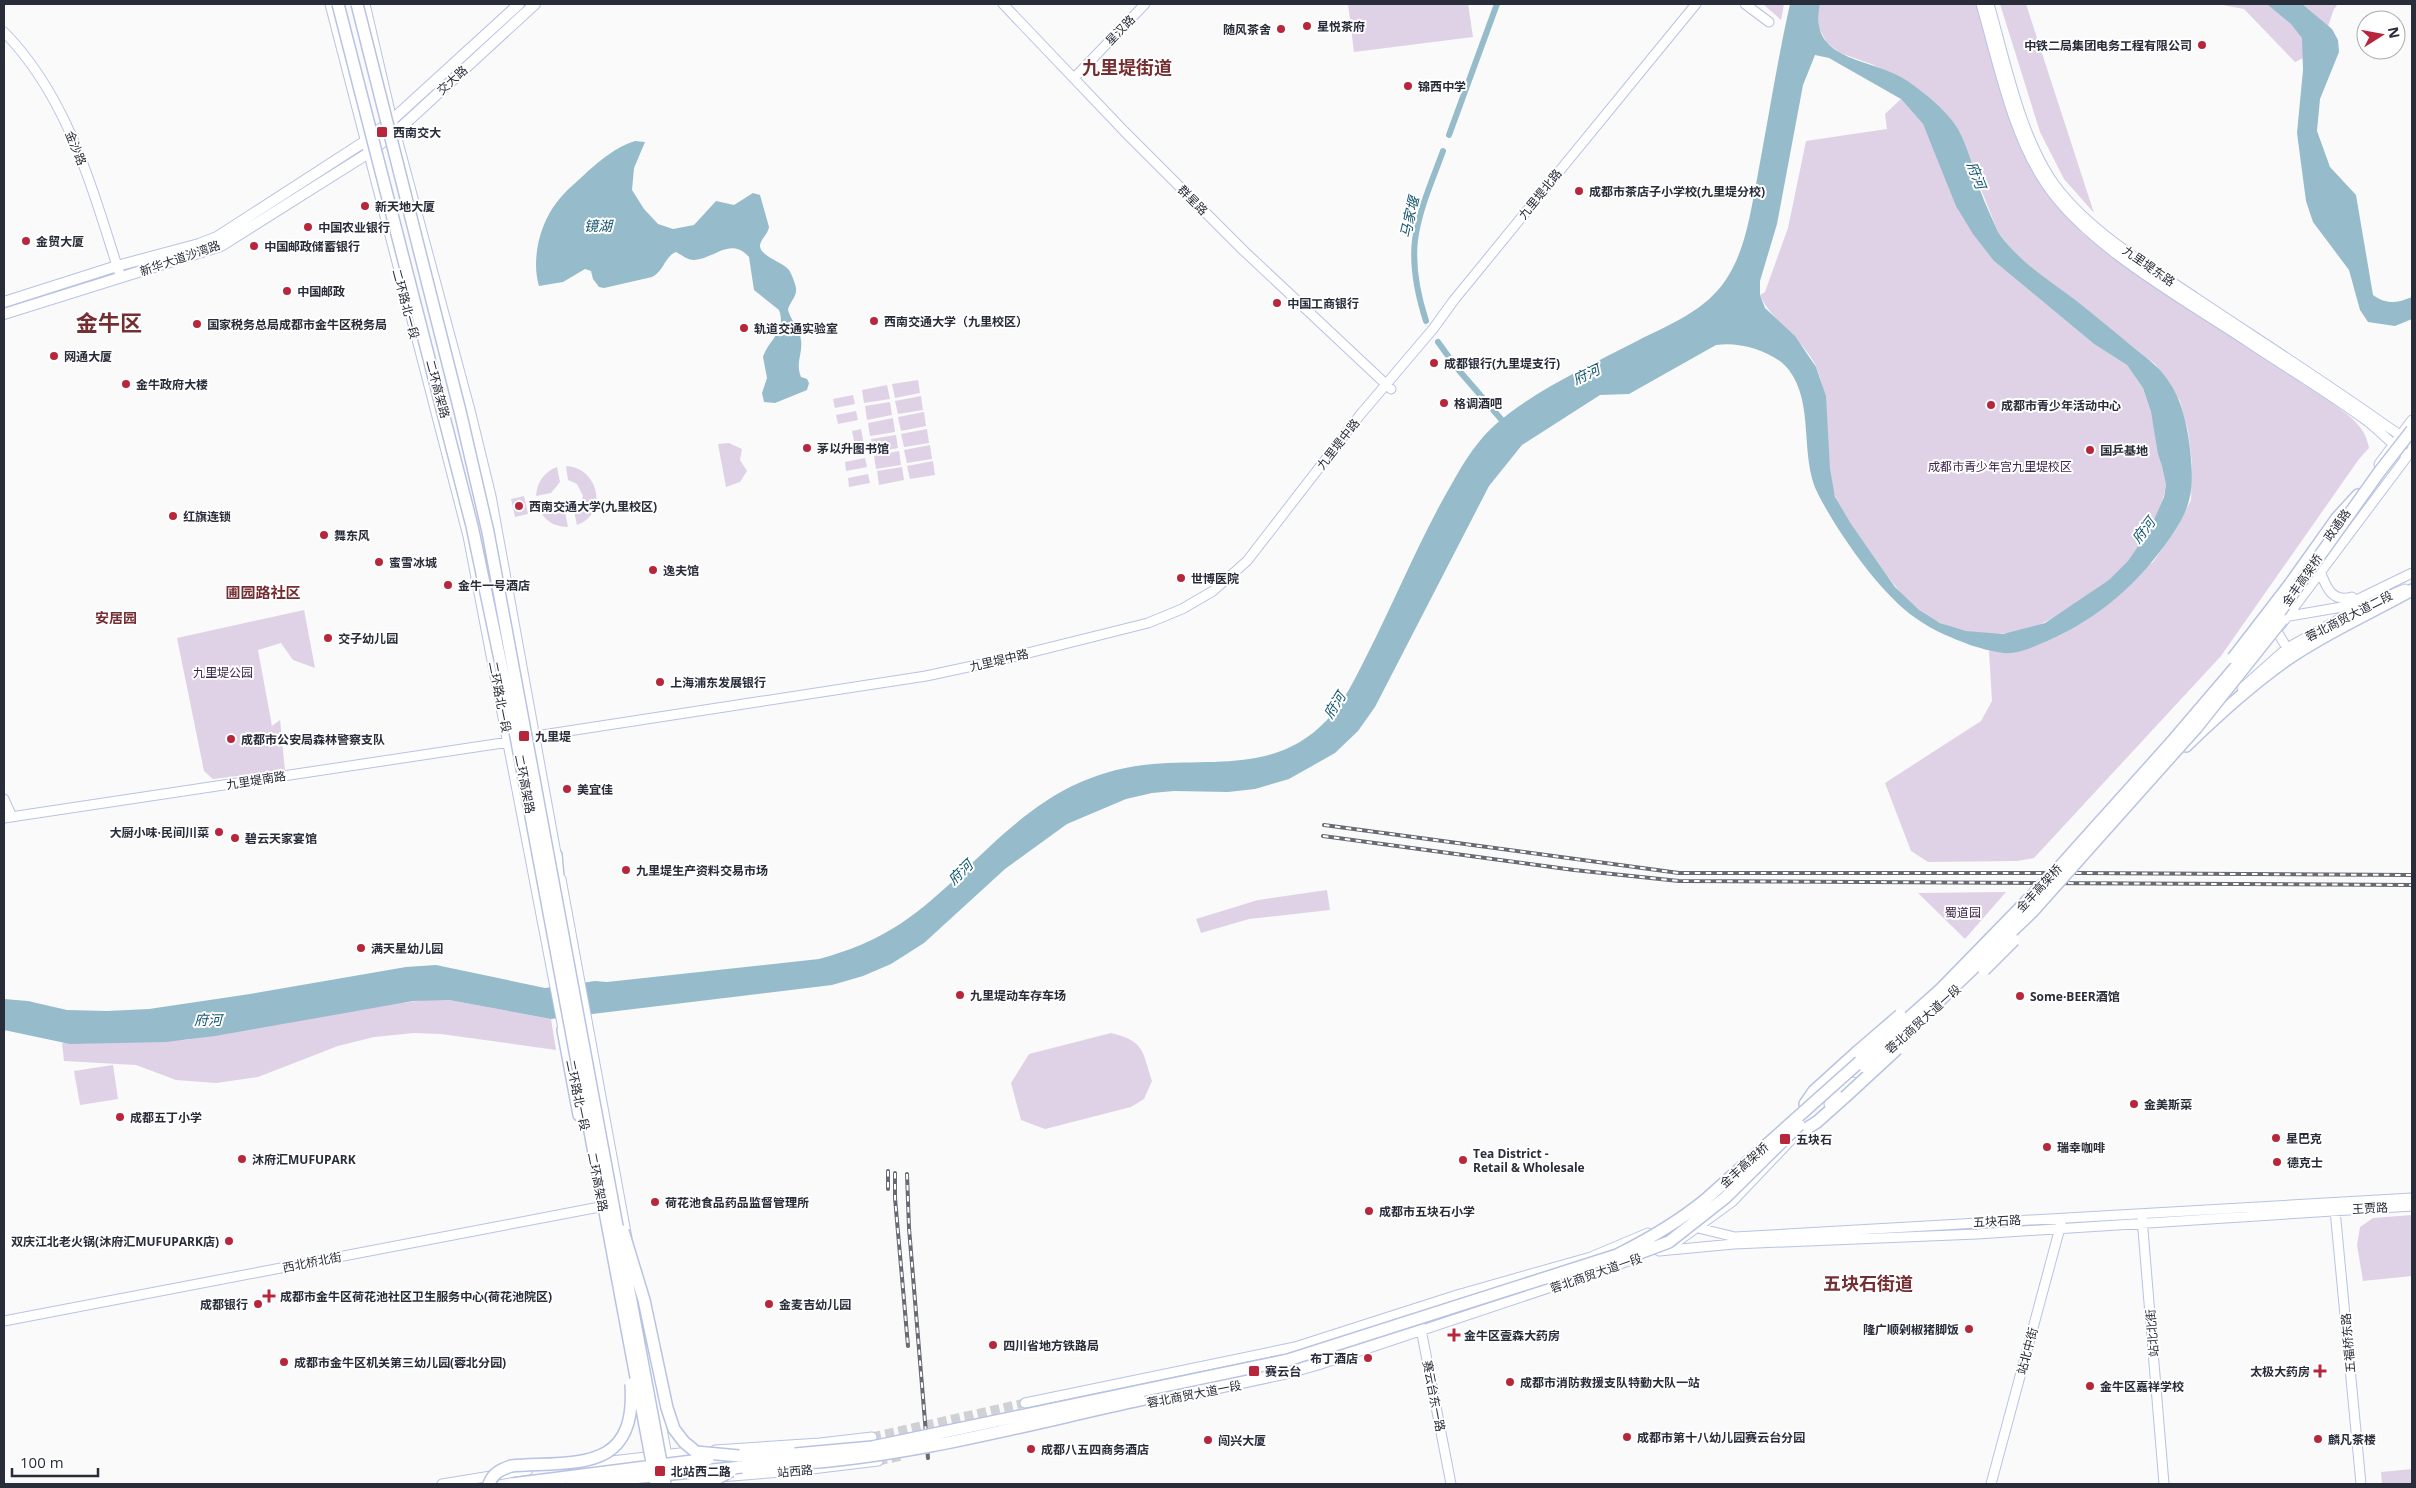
<svg xmlns="http://www.w3.org/2000/svg" width="2416" height="1488" font-family="'Open Sans','Noto Sans SC',sans-serif">
  <style>
    .green { fill: #dfd2e6 }
    .water { fill: #96bbcb; fill-rule: evenodd }
    .lines { fill: none; stroke-linecap: round; stroke-linejoin: round }
    .canal { stroke: #96bbcb; stroke-width: 6 }
    .secondary-tunnel { stroke: #d0d1d4; stroke-width: 9; stroke-dasharray: 9 4.5; stroke-linecap: butt }
    .secondary-casing { stroke: #b8c3e4; stroke-width: 11 }
    .primary-casing { stroke: #b8c3e4; stroke-width: 12 }
    .highway-casing { stroke: #b8c3e4; stroke-width: 14 }
    .secondary { stroke: #fff; stroke-width: 9 }
    .primary { stroke: #fff; stroke-width: 10 }
    .highway { stroke: #fff; stroke-width: 11 }
    .rail-casing { stroke: #676973; stroke-width: 4 }
    .rail { stroke: #fff; stroke-width: 2; stroke-dasharray: 5.5; stroke-linecap: butt }
    .highway-bridge-casing { stroke: #b8c3e4; stroke-width: 14; stroke-linecap: butt }
    .highway-bridge { stroke: #fff; stroke-width: 11 }
    .poi-dot { fill: #b7263b; stroke: #fff; stroke-width: 2 }
    .labels { text-anchor: middle; dominant-baseline: central; stroke-width: 4; stroke-linejoin: round; paint-order: stroke }
    .poi-label { font-size: 12px; font-weight: bold; fill: #292d3a; stroke: #fff; text-anchor: start }
    .street-label { font-size: 12px; fill: #292d3a; stroke: #fff }
    .park-label { font-size: 12px; fill: #3f244c; stroke: #fff }
    .water-label { font-size: 14px; font-style: italic; fill: #12566f; stroke: #fff }
    .neighbourhood-label { font-size: 14px; font-weight: bold; fill: #752e32; stroke: #fff }
    .quarter-label { font-size: 15px; font-weight: bold; fill: #752e32; stroke: #fff }
    .district-label { font-size: 18px; font-weight: bold; fill: #752e32; stroke: #fff }
    .town-label { font-size: 22px; font-weight: bold; fill: #752e32; stroke: #fff }
  </style>
  <rect width="100%" height="100%" fill="#fafafa"/>
  <path class="green" d="M1348,4h120l5,33 -119,15z
    M1763,4h21l-3,16z
    M1820,4h156l46,146 27,44 34,40 245,166c18,14 37,24 41,48l-10,11 -138,197 -187,202 -17,3 -89,1 -17,-11 -26,-68 96,-62 11,-20 -3,-50 24,2 140,-91 25,-36 13,-26 1,-37 -4,-32 -8,-30 -25,-37 -134,-103 -23,-29 -41,-103 -83,-64 -34,-12 -13,-10 -8,-15 -1,-14z
    M2000,4h26l68,209 -30,-34 -24,-47z
    M2217,4h121l-4,5 -14,41 -25,12 -51,-53z
    M1901,99l22,25 12,28 59,109 100,83 33,21 16,23 8,24 15,73c-6,35 -30,73 -57,96 -13,10 -28,18 -41,27 -8,5 -15,10 -23,14 -37,20 -92,14 -125,-11 -20,-15 -34,-38 -49,-58 -12,-17 -30,-37 -36,-57 -13,-42 -1,-84 -18,-127 -12,-30 -45,-46 -57,-74l5,-3 23,-64 18,-87 81,-12 -2,-15z
    M918,380l2,13 -25,5 -3,-14z
    M887,385l3,14 -26,4 -2,-13z
    M853,395l2,9 -20,4 -2,-9z
    M921,396l2,14 -25,4 -3,-13z
    M890,402l2,13 -25,5 -2,-14z
    M856,411l2,9 -20,4 -2,-9z
    M924,412l2,14 -25,5 -3,-14z
    M893,418l2,14 -25,4 -2,-13z
    M861,429l4,21 -9,1 -4,-20z
    M927,429l2,14 -25,4 -3,-13z
    M896,435l2,13 -25,5 -2,-14z
    M729,443l13,6 -2,11 7,11 -7,11 -14,5 -8,-43z
    M930,445l2,14 -25,4 -3,-13z
    M899,451l2,14 -25,4 -2,-13z
    M865,458l2,9 -21,4 -1,-9z
    M933,461l2,14 -25,4 -3,-13z
    M566,466c33,2 43,47 11,59l-3,-14 7,-7 2,-8 -6,-12 -9,-4z
    M557,467l3,15 -9,11 -15,3c1,-14 8,-24 21,-29z
    M902,467l2,13 -25,5 -2,-14z
    M868,474l2,9 -21,4 -1,-9z
    M524,496l4,18 -13,3 -4,-18z
    M553,505l12,7 3,15c-13,0 -24,-6 -29,-19z
    M304,610l11,58 -22,-8 -12,-17 -23,7 14,76 8,-6 5,50 -72,9 -9,-8 -27,-133z
    M1327,890l3,20 -81,9 -48,14 -5,-14 62,-19z
    M2006,892l-41,47 -47,-46 87,-1z
    M424,1000h25l102,19 5,31 -115,-16 -27,-1 -40,4 -36,9 -80,31 -42,6 -40,-3 -40,-15 -72,-4 -2,-18 124,-3 164,-30z
    M1111,1033c34,8 31,18 41,48l-8,18 -13,8 -86,22 -24,-9 -10,-37 18,-29z
    M113,1065l5,34 -38,6 -6,-34z
    M2412,1215v61l-49,5 -6,-36 3,-18 13,-9z
    M2412,1469v15h-30l-1,-12z"/>
  <path class="water" d="M1790,4h30c-13,60 55,53 89,78 18,13 37,28 49,47 10,19 16,41 22,61 5,14 12,28 18,42 21,30 47,45 76,67 18,14 36,29 54,44 13,11 29,21 39,36 15,20 20,46 23,70 4,36 3,56 -18,86 -32,47 -72,83 -125,106 -10,4 -23,11 -35,12 -14,1 -28,-4 -42,-8 -18,-7 -36,-14 -53,-26 -36,-24 -79,-86 -99,-125 -19,-38 -3,-89 -29,-124 -15,-19 -50,-29 -73,-25l-87,49 -29,1 -78,50 -33,41 -114,221 -17,24 -23,22 -46,26 -34,10 -27,3 -54,-1 -22,2 -26,6 -59,25 -62,45 -81,74 -33,21 -28,12 -31,9 -281,34 -102,-19 -36,1 -198,35 -49,6 -96,2 -66,-14v-31l24,2 39,9 40,1 42,-2 101,-15 156,-27 30,-2 109,23 50,-7 12,1 212,-23c29,-8 55,-18 81,-35 64,-43 109,-111 181,-142 23,-10 47,-16 72,-18 63,-5 125,8 174,-44 17,-18 28,-41 39,-63 26,-51 48,-104 75,-154 16,-28 30,-57 55,-79 41,-35 93,-58 141,-83 33,-17 69,-30 90,-63 19,-30 23,-64 30,-99 11,-58 20,-117 33,-175zM1815,55l14,3 72,41 22,25 33,82 17,28 21,27 100,83 33,21 16,23 8,24 7,42 4,12 4,19 -2,12 -14,32 -22,32 -19,19 -64,43 -42,11 -37,-3 -26,-8 -21,-13 -24,-23 -44,-63 -16,-27 -5,-28 -4,-73 -10,-29 -21,-31 -30,-28 -5,-13v-14l17,-57 26,-139z
    M2267,4h35l30,25 6,11 1,12 -19,47 -3,32 13,36 26,28 17,100c14,10 24,8 39,2v22l-17,7 -27,-4 -8,-12 -11,-40 -36,-48 -7,-21 -9,-68 6,-63 -1,-32 -11,-14z
    M635,141l10,1 -11,26 -2,22 12,19 14,15 15,5 21,-4 22,-24 18,4 19,-12 7,2 9,32c-1,7 -8,12 -9,18 -1,11 23,17 29,25 3,5 6,13 7,18 1,10 -7,14 -8,22 3,11 12,19 13,30 2,14 -6,23 0,37l6,2 2,4 -2,7 -32,13 -11,-1 -2,-9 5,-15 -4,-21c5,-16 24,-27 16,-47l-25,-20 -5,-33c-18,-21 -35,2 -55,3 -7,0 -12,-5 -18,-8 -11,4 -12,19 -24,25l-48,11 -5,-1 -6,-8 -2,-8 -6,-2 -22,13 -24,4c-8,-27 1,-63 18,-84 9,-12 20,-20 30,-30 15,-13 29,-25 48,-31z"/>
  <g class="lines">
    <path class="canal" d="M1449,135l48,-131
      M1426,321c-8,-25 -14,-55 -11,-81 4,-31 18,-61 28,-89
      M1438,342l18,25 51,59"/>
    <path class="secondary-tunnel" d="M872,1437l153,-34
      M878,1461l24,-5"/>
    <defs>
      <path id="secondary" d="M330,4l138,532 96,498
        M365,4l27,116 79,294 20,82 66,363
        M1003,4l121,127 120,120 147,138
        M1745,4l24,18
        M1981,4c17,58 31,130 65,180 42,63 139,116 202,158 39,26 81,51 119,79 14,11 26,24 40,35
        M1989,4c16,56 30,126 61,174 33,50 97,87 146,120 72,48 146,95 216,146
        M4,32c64,65 88,156 115,240
        M1074,78l71,-74
        M2379,464l33,-44
        M2320,571c6,16 12,32 32,26
        M2284,617l58,-10 70,-34
        M2273,625l14,23
        M2280,626l132,-176
        M2242,688l45,-40 67,-37 51,-22
        M4,799l8,18
        M4,818l505,-76 27,-6 390,-60 70,-15 152,-38 34,-14 31,-18 34,-30 113,-146 73,-86 21,-29 242,-296
        M561,879l66,359
        M1829,1104l24,-22
        M2333,1204l2,6 26,274
        M2142,1218l22,266
        M1667,1227l31,1 37,9 677,-39
        M1678,1241l55,-40 58,-61
        M1659,1251l75,-7 243,-10 435,-28
        M641,1312l31,172
        M4,1321l606,-116
        M1420,1324l31,160
        M1025,1403l270,-56 162,-52 134,-38 57,-24
        M1151,1403l135,-29 32,-9 311,-104
        M715,1450l105,-7 52,-6
        M586,1464l111,-13
        M442,1484l86,-14
        M630,1484l165,-13 83,-10
        M1991,1484l70,-260"/>
      <path id="primary" d="M4,302l113,-36 82,-22 18,-7 147,-95 28,-22 127,-116
        M4,314l217,-68 146,-92 29,-22 139,-128"/>
      <path id="highway" d="M2290,584l47,-66 21,-23
        M2186,746c32,-31 66,-62 102,-87 39,-27 83,-46 124,-69
        M556,855l3,33
        M563,1030l16,85
        M1805,1104l9,-13 43,-39
        M1796,1135l21,-13 28,-25
        M1140,1400l144,-32 130,-42
        M739,1456l56,-2
        M742,1467l51,-3"/>
    </defs>
    <use href="#secondary" class="secondary-casing"/>
    <use href="#primary" class="primary-casing"/>
    <use href="#highway" class="highway-casing"/>
    <use href="#secondary" class="secondary"/>
    <use href="#primary" class="primary"/>
    <use href="#highway" class="highway"/>
    <defs>
      <path id="rail" d="M1324,825l355,48h365
        M1323,836l251,34 105,11 733,4
        M2052,873h16
        M2076,873l336,2
        M888,1171v18
        M895,1173v25l13,148
        M907,1174l2,54 19,230"/>
    </defs>
    <use href="#rail" class="rail-casing"/>
    <use href="#rail" class="rail"/>
    <defs>
      <path id="highway-bridge" d="M338,4l134,522 43,205 141,753
        M357,4l103,407 28,121 177,952
        M2233,658l57,-74
        M1984,970l30,-30
        M1857,1052l43,-37
        M1865,1067l69,-61 98,-94 165,-185 85,-107
        M1845,1097l52,-48
        M623,1231l21,69 23,108 7,21 10,13 12,10 43,4
        M1621,1260l48,-18 56,-44 74,-73
        M795,1454l77,-7 416,-87 329,-105c32,-16 60,-32 88,-55l236,-211 115,-118 113,-126 70,-82 42,-53 99,-139 32,-41
        M793,1464c117,-7 232,-39 347,-64
        M489,1484c4,-11 11,-14 22,-18 66,-5 126,7 120,-82
        M512,1484l196,-25
        M572,1484l170,-17
        M707,1484l24,-13"/>
    </defs>
    <use href="#highway-bridge" class="highway-bridge-casing"/>
    <use href="#highway-bridge" class="highway-bridge"/>
  </g>
  <g class="poi-dot">
    <circle cx="1307" cy="26" r="5"/>
    <circle cx="1281" cy="29" r="5"/>
    <circle cx="2202" cy="45" r="5"/>
    <circle cx="1408" cy="86" r="5"/>
    <rect x="376" y="126" width="12" height="12" rx="2.5"/>
    <circle cx="1579" cy="191" r="5"/>
    <circle cx="365" cy="206" r="5"/>
    <circle cx="308" cy="227" r="5"/>
    <circle cx="26" cy="241" r="5"/>
    <circle cx="254" cy="246" r="5"/>
    <circle cx="287" cy="291" r="5"/>
    <circle cx="1277" cy="303" r="5"/>
    <circle cx="874" cy="321" r="5"/>
    <circle cx="197" cy="324" r="5"/>
    <circle cx="744" cy="328" r="5"/>
    <circle cx="54" cy="356" r="5"/>
    <circle cx="1434" cy="363" r="5"/>
    <circle cx="126" cy="384" r="5"/>
    <circle cx="1444" cy="403" r="5"/>
    <circle cx="1991" cy="405" r="5"/>
    <circle cx="807" cy="448" r="5"/>
    <circle cx="2090" cy="450" r="5"/>
    <circle cx="519" cy="506" r="5"/>
    <circle cx="173" cy="516" r="5"/>
    <circle cx="324" cy="535" r="5"/>
    <circle cx="379" cy="562" r="5"/>
    <circle cx="653" cy="570" r="5"/>
    <circle cx="1181" cy="578" r="5"/>
    <circle cx="448" cy="585" r="5"/>
    <circle cx="328" cy="638" r="5"/>
    <circle cx="660" cy="682" r="5"/>
    <rect x="518" y="730" width="12" height="12" rx="2.5"/>
    <circle cx="231" cy="739" r="5"/>
    <circle cx="567" cy="789" r="5"/>
    <circle cx="219" cy="832" r="5"/>
    <circle cx="235" cy="838" r="5"/>
    <circle cx="626" cy="870" r="5"/>
    <circle cx="361" cy="948" r="5"/>
    <circle cx="960" cy="995" r="5"/>
    <circle cx="2020" cy="996" r="5"/>
    <circle cx="2134" cy="1104" r="5"/>
    <circle cx="120" cy="1117" r="5"/>
    <circle cx="2276" cy="1138" r="5"/>
    <rect x="1779" y="1133" width="12" height="12" rx="2.5"/>
    <circle cx="2047" cy="1147" r="5"/>
    <circle cx="242" cy="1159" r="5"/>
    <circle cx="1463" cy="1160" r="5"/>
    <circle cx="2277" cy="1162" r="5"/>
    <circle cx="655" cy="1202" r="5"/>
    <circle cx="1369" cy="1211" r="5"/>
    <circle cx="229" cy="1241" r="5"/>
    <path d="M266.5 1288.5h5v5h5v5h-5v5h-5v-5h-5v-5h5z"/>
    <circle cx="258" cy="1304" r="5"/>
    <circle cx="769" cy="1304" r="5"/>
    <circle cx="1969" cy="1329" r="5"/>
    <path d="M1451.5 1327.5h5v5h5v5h-5v5h-5v-5h-5v-5h5z"/>
    <circle cx="993" cy="1345" r="5"/>
    <circle cx="1368" cy="1358" r="5"/>
    <circle cx="284" cy="1362" r="5"/>
    <rect x="1248" y="1365" width="12" height="12" rx="2.5"/>
    <path d="M2317.5 1363.5h5v5h5v5h-5v5h-5v-5h-5v-5h5z"/>
    <circle cx="1510" cy="1382" r="5"/>
    <circle cx="2090" cy="1386" r="5"/>
    <circle cx="1627" cy="1437" r="5"/>
    <circle cx="2318" cy="1439" r="5"/>
    <circle cx="1208" cy="1440" r="5"/>
    <circle cx="1031" cy="1449" r="5"/>
    <rect x="654" y="1465" width="12" height="12" rx="2.5"/>
  </g>
  <g class="labels">
    <g class="poi-label">
      <text x="1317" y="26">星悦茶府</text>
      <text x="1271" y="29" text-anchor="end">随风茶舍</text>
      <text x="2192" y="45" text-anchor="end">中铁二局集团电务工程有限公司</text>
      <text x="1418" y="86">锦西中学</text>
      <text x="393" y="132">西南交大</text>
      <text x="1589" y="191">成都市茶店子小学校(九里堤分校)</text>
      <text x="375" y="206">新天地大厦</text>
      <text x="318" y="227">中国农业银行</text>
      <text x="36" y="241">金贸大厦</text>
      <text x="264" y="246">中国邮政储蓄银行</text>
      <text x="297" y="291">中国邮政</text>
      <text x="1287" y="303">中国工商银行</text>
      <text x="884" y="321">西南交通大学（九里校区）</text>
      <text x="207" y="324">国家税务总局成都市金牛区税务局</text>
      <text x="754" y="328">轨道交通实验室</text>
      <text x="64" y="356">网通大厦</text>
      <text x="1444" y="363">成都银行(九里堤支行)</text>
      <text x="136" y="384">金牛政府大楼</text>
      <text x="1454" y="403">格调酒吧</text>
      <text x="2001" y="405">成都市青少年活动中心</text>
      <text x="817" y="448">茅以升图书馆</text>
      <text x="2100" y="450">国乒基地</text>
      <text x="529" y="506">西南交通大学(九里校区)</text>
      <text x="183" y="516">红旗连锁</text>
      <text x="334" y="535">舞东风</text>
      <text x="389" y="562">蜜雪冰城</text>
      <text x="663" y="570">逸夫馆</text>
      <text x="1191" y="578">世博医院</text>
      <text x="458" y="585">金牛一号酒店</text>
      <text x="338" y="638">交子幼儿园</text>
      <text x="670" y="682">上海浦东发展银行</text>
      <text x="535" y="736">九里堤</text>
      <text x="241" y="739">成都市公安局森林警察支队</text>
      <text x="577" y="789">美宜佳</text>
      <text x="209" y="832" text-anchor="end">大厨小味·民间川菜</text>
      <text x="245" y="838">碧云天家宴馆</text>
      <text x="636" y="870">九里堤生产资料交易市场</text>
      <text x="371" y="948">满天星幼儿园</text>
      <text x="970" y="995">九里堤动车存车场</text>
      <text x="2030" y="996">Some·BEER酒馆</text>
      <text x="2144" y="1104">金美斯菜</text>
      <text x="130" y="1117">成都五丁小学</text>
      <text x="2286" y="1138">星巴克</text>
      <text x="1796" y="1139">五块石</text>
      <text x="2057" y="1147">瑞幸咖啡</text>
      <text x="1473" y="1153">Tea District -<tspan x="1473" dy="14">Retail &amp; Wholesale</tspan></text>
      <text x="252" y="1159">沐府汇MUFUPARK</text>
      <text x="2287" y="1162">德克士</text>
      <text x="665" y="1202">荷花池食品药品监督管理所</text>
      <text x="1379" y="1211">成都市五块石小学</text>
      <text x="219" y="1241" text-anchor="end">双庆江北老火锅(沐府汇MUFUPARK店)</text>
      <text x="280" y="1296">成都市金牛区荷花池社区卫生服务中心(荷花池院区)</text>
      <text x="248" y="1304" text-anchor="end">成都银行</text>
      <text x="779" y="1304">金麦吉幼儿园</text>
      <text x="1959" y="1329" text-anchor="end">隆广顺剁椒猪脚饭</text>
      <text x="1464" y="1335">金牛区壹森大药房</text>
      <text x="1003" y="1345">四川省地方铁路局</text>
      <text x="1358" y="1358" text-anchor="end">布丁酒店</text>
      <text x="294" y="1362">成都市金牛区机关第三幼儿园(蓉北分园)</text>
      <text x="1265" y="1371">赛云台</text>
      <text x="2310" y="1371" text-anchor="end">太极大药房</text>
      <text x="1520" y="1382">成都市消防救援支队特勤大队一站</text>
      <text x="2100" y="1386">金牛区嘉祥学校</text>
      <text x="1637" y="1437">成都市第十八幼儿园赛云台分园</text>
      <text x="2328" y="1439">麟凡茶楼</text>
      <text x="1218" y="1440">闯兴大厦</text>
      <text x="1041" y="1449">成都八五四商务酒店</text>
      <text x="671" y="1471">北站西二路</text>
    </g>
    <g class="street-label">
      <text transform="translate(1120 30) rotate(-46)">星汉路</text>
      <text transform="translate(452 80) rotate(-42)">交大路</text>
      <text transform="translate(76 148) rotate(68)">金沙路</text>
      <text transform="translate(1540 194) rotate(-51)">九里堤北路</text>
      <text transform="translate(1193 200) rotate(45)">群星路</text>
      <text transform="translate(180 258) rotate(-19)">新华大道沙湾路</text>
      <text transform="translate(2149 266) rotate(35)">九里堤东路</text>
      <text transform="translate(406 304) rotate(75)">二环路北一段</text>
      <text transform="translate(438 389) rotate(75)">二环高架路</text>
      <text transform="translate(1338 444) rotate(-52)">九里堤中路</text>
      <text transform="translate(2337 525) rotate(-55)">政通路</text>
      <text transform="translate(2302 580) rotate(-55)">金丰高架桥</text>
      <text transform="translate(2349 616) rotate(-27)">蓉北商贸大道二段</text>
      <text transform="translate(999 660) rotate(-13)">九里堤中路</text>
      <text transform="translate(500 697) rotate(79)">二环路北一段</text>
      <text transform="translate(256 780) rotate(-9)">九里堤南路</text>
      <text transform="translate(525 784) rotate(79)">二环高架路</text>
      <text transform="translate(2039 888) rotate(-47)">金丰高架桥</text>
      <text transform="translate(1923 1019) rotate(-42)">蓉北商贸大道一段</text>
      <text transform="translate(578 1095) rotate(78)">二环路北一段</text>
      <text transform="translate(1744 1165) rotate(-42)">金丰高架桥</text>
      <text transform="translate(598 1182) rotate(79)">二环高架路</text>
      <text transform="translate(2370 1208) rotate(-3)">王贾路</text>
      <text transform="translate(1997 1221) rotate(-3)">五块石路</text>
      <text transform="translate(312 1262) rotate(-11)">西北桥北街</text>
      <text transform="translate(1596 1273) rotate(-19)">蓉北商贸大道一段</text>
      <text transform="translate(2152 1333) rotate(-95)">站北北街</text>
      <text transform="translate(2348 1343) rotate(-95)">五福桥东路</text>
      <text transform="translate(2027 1351) rotate(-75)">站北中街</text>
      <text transform="translate(1194 1394) rotate(-11)">蓉北商贸大道一段</text>
      <text transform="translate(1434 1396) rotate(79)">赛云台东一路</text>
      <text transform="translate(795 1471) rotate(-5)">站西路</text>
    </g>
    <g class="park-label">
      <text x="2000" y="466">成都市青少年宫九里堤校区</text>
      <text x="223" y="672">九里堤公园</text>
      <text x="1963" y="912">蜀道园</text>
    </g>
    <g class="water-label">
      <text transform="translate(1977 175) rotate(69)">府河</text>
      <text transform="translate(1409 217) rotate(-77)">马家堰</text>
      <text x="598" y="225">镜湖</text>
      <text transform="translate(1586 374) rotate(-26)">府河</text>
      <text transform="translate(2143 530) rotate(-52)">府河</text>
      <text transform="translate(1334 705) rotate(-58)">府河</text>
      <text transform="translate(960 872) rotate(-44)">府河</text>
      <text x="208" y="1019">府河</text>
    </g>
    <g class="neighbourhood-label">
      <text x="116" y="617">安居园</text>
    </g>
    <g class="quarter-label">
      <text x="263" y="592">圃园路社区</text>
    </g>
    <g class="district-label">
      <text x="1127" y="67">九里堤街道</text>
      <text x="1868" y="1283">五块石街道</text>
    </g>
    <g class="town-label">
      <text x="109" y="322">金牛区</text>
    </g>
  </g>
  <rect width="2416" height="1488" fill="none" stroke="#292d3a" stroke-width="10"/>
  <g transform="translate(2381 35) rotate(79)"><circle r="24" fill="#ffffff" stroke="#a9abb0"/>
  <path d="M0-4L9 19L0 12L-9 19Z" fill="#b7263b"/>
  <text y="-8" font-size="14" font-weight="bold" text-anchor="middle" fill="#292d3a">N</text>
  </g>
  <path d="M12 1468v8h86v-8" fill="none" stroke="#292d3a" stroke-width="2.5"/>
  <text x="20" y="1468" font-size="15" fill="#292d3a" stroke="#ffffff" stroke-width="4" paint-order="stroke">100 m</text>
</svg>
